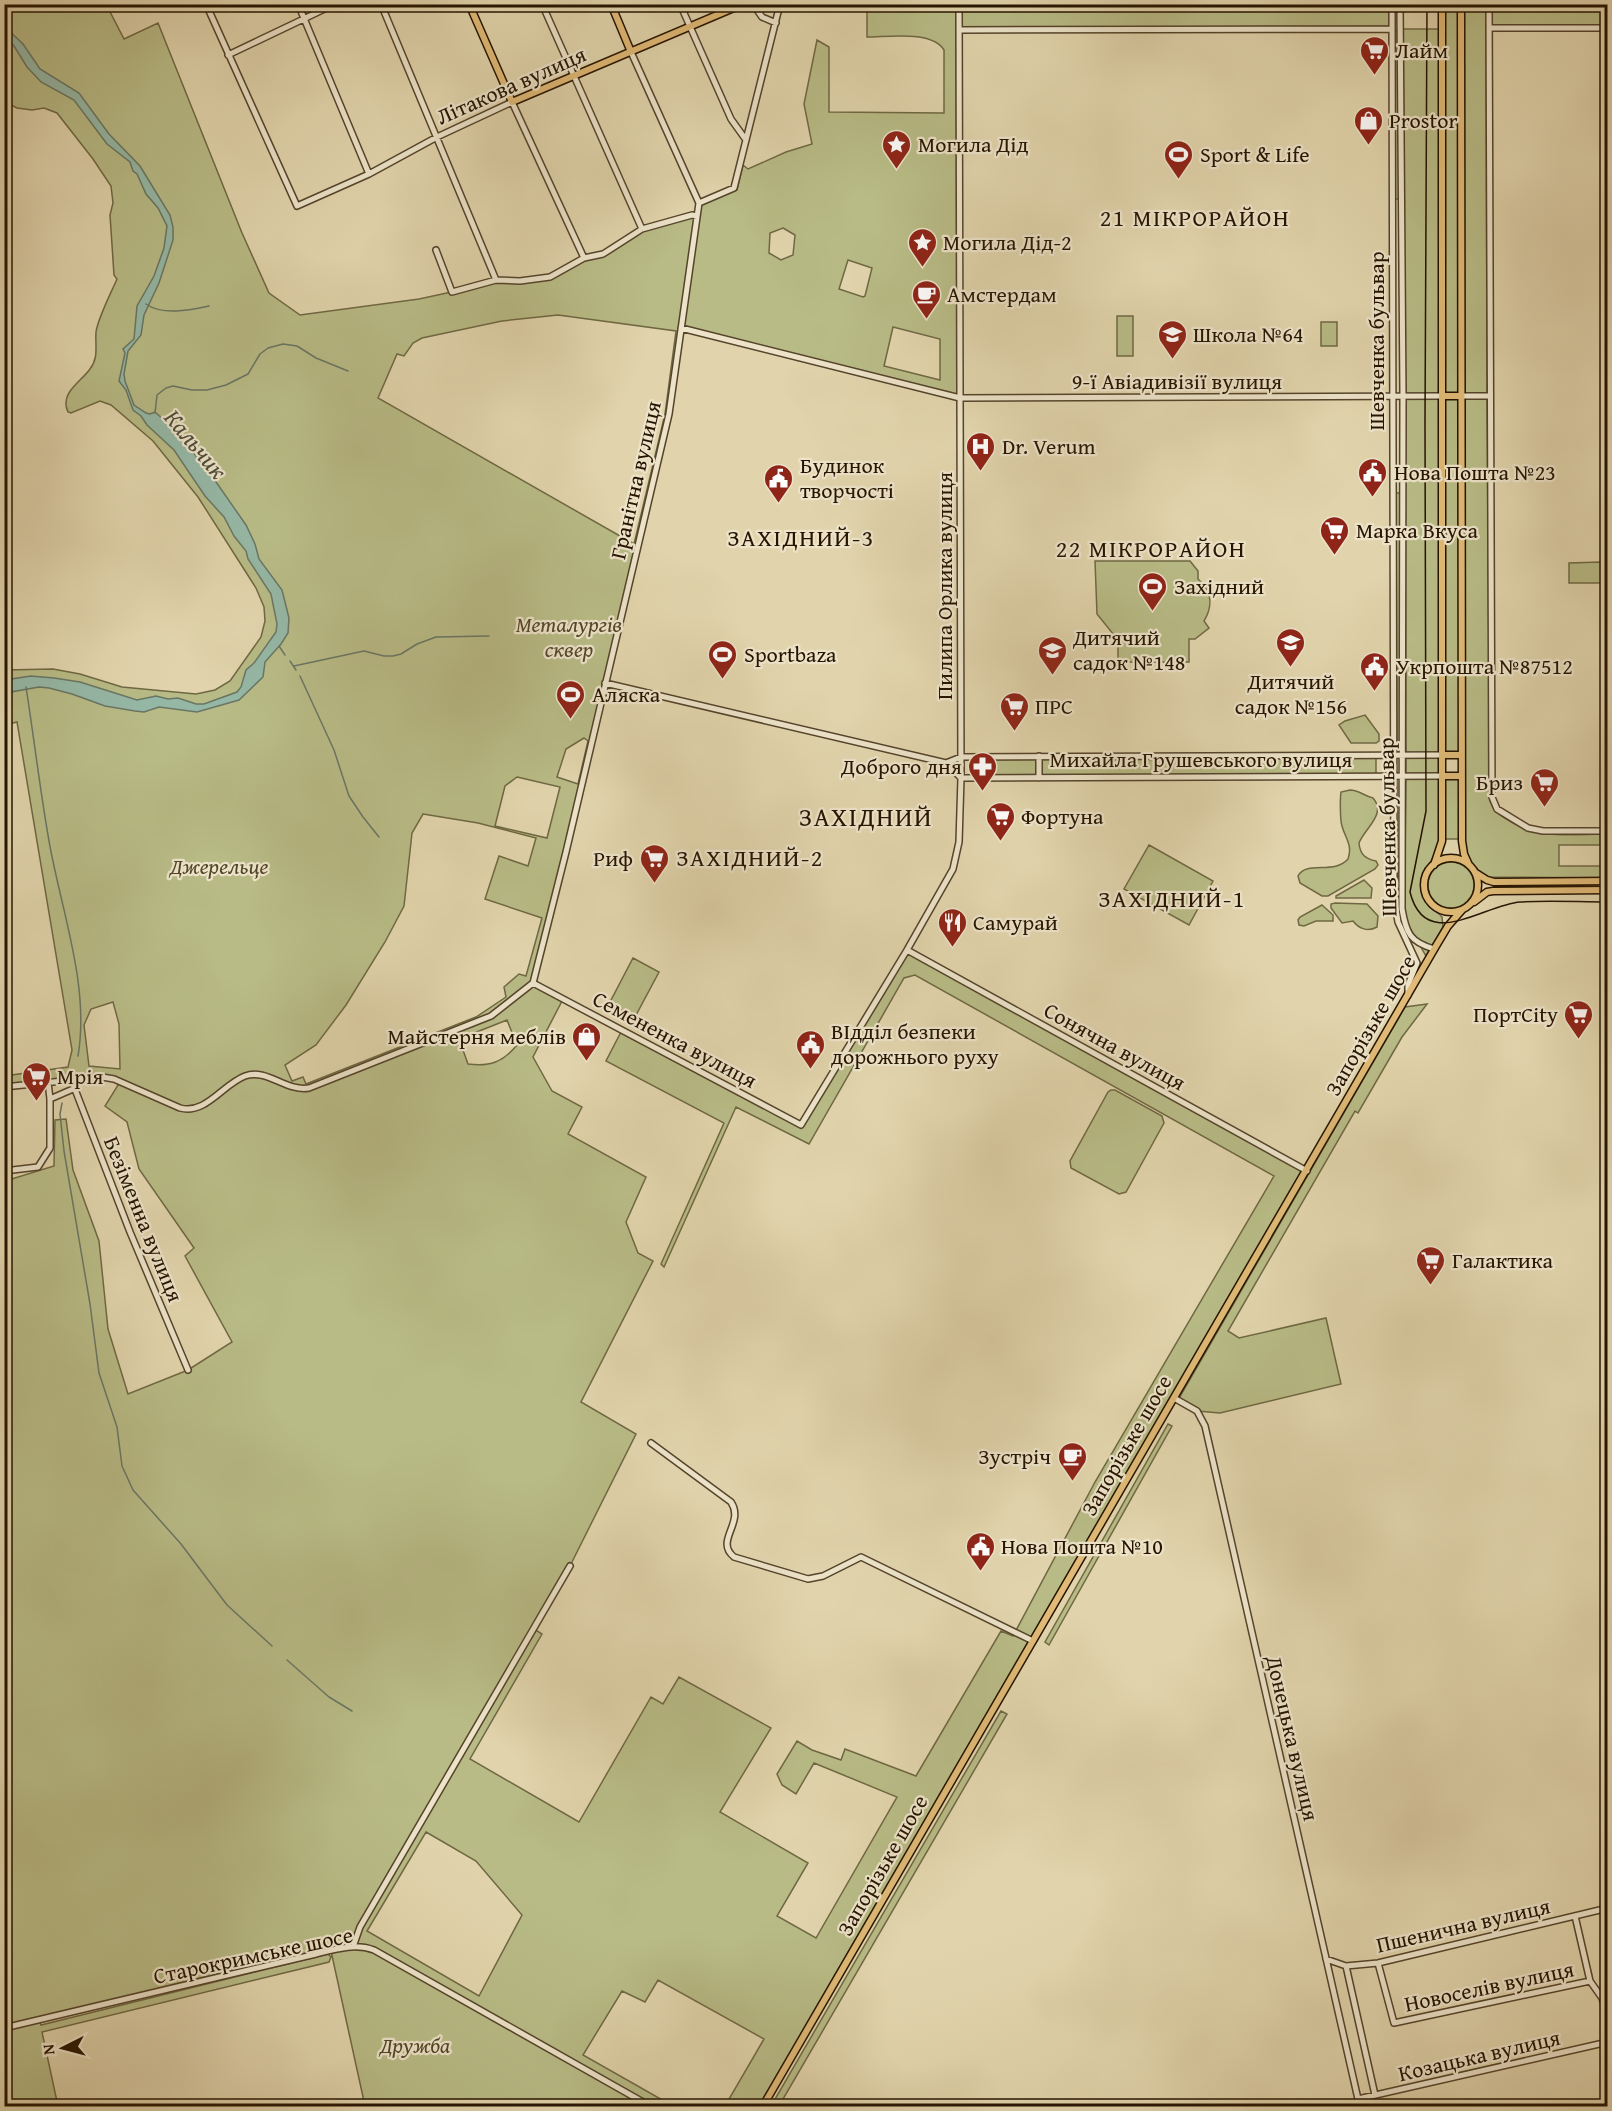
<svg xmlns="http://www.w3.org/2000/svg" width="1612" height="2111" font-family="'Gentium Book Plus',serif">
  <style>
    .green { fill: #b8bb86; stroke: #6f6843; stroke-width: 1.5; fill-rule: evenodd }
    .water { fill: #95b8a6; stroke: #697664; stroke-width: 1.5 }
    .lines { fill: none; stroke-linecap: round; stroke-linejoin: round }
    .stream { stroke: #697664; stroke-width: 1.5 }
    .minor-casing { stroke: #55442b; stroke-width: 8 }
    .major-casing { stroke: #261400; stroke-width: 9 }
    .minor { stroke: #ece3c9; stroke-width: 5 }
    .major { stroke: #e0ba76; stroke-width: 6 }
    .tram { stroke: #261400; stroke-width: 1.5 }
    .labels { text-anchor: middle; dominant-baseline: central; stroke-width: 4.5; stroke-linejoin: round; paint-order: stroke }
    .poi-label { font-size: 22px; fill: #261400; stroke: #ece3c9; text-anchor: start }
    .street-label { font-size: 22px; fill: #261400; stroke: #ece3c9 }
    .park-label { font-size: 22px; font-style: italic; fill: #524628; stroke: #ece3c9 }
    .neighbourhood-label { font-size: 24px; letter-spacing: 1.5px; fill: #261400; stroke: #ece3c9 }
    .water-label { font-size: 24px; font-style: italic; fill: #4d4d3a; stroke: #ece3c9 }
    .quarter-label { font-size: 26px; letter-spacing: 1.5px; fill: #261400; stroke: #ece3c9 }
  </style>
  <rect width="100%" height="100%" fill="#e1d4ac"/>
  <filter id="stains"><feTurbulence type="fractalNoise" baseFrequency=".00333" numOctaves="4"/><feColorMatrix values="0 0 0 0 .2 0 0 0 0 .09 0 0 0 0 .02 0 0 0 .5 -.17"/></filter>
  <radialGradient id="worn" r=".72"><stop offset=".6" stop-color="#630" stop-opacity="0"/><stop offset="1" stop-color="#630" stop-opacity=".3"/></radialGradient>
  <path class="green" d="M106,4l18,35 34,-16 84,210 27,60 31,22 119,-16 51,-11 26,-8h45l43,-22 19,-4 39,-25 55,-13 -28,198 -136,569 29,18 -29,56 19,34 30,16 -14,27 78,43 -20,45 12,31 15,8 -72,141 55,32 -66,132 -36,63 8,5 -72,125 109,63 72,-125 12,7 16,-27 92,51 -51,84 88,51 -31,53 39,22 81,-141 -83,-34 -18,31 -14,-9 -5,-11 20,-33 15,9 29,10 4,-11 71,27 85,-145 12,5 82,-154 179,-306 -359,-201 -11,3 -95,166 -73,-37 -72,160 -3,-3 63,-141 -118,-62 15,-29 181,95 106,-174 394,218 -543,935h-34l39,-67 -106,-59 -13,22 -23,-11 -39,64 90,51h-308l-34,-155 -292,69 2,5 287,-71 3,3 -2,5 -287,70 16,74h-53v-925l49,-15 1,-46 11,-1 7,51 26,71 9,88 20,65 60,-24 44,-28 -47,-86 9,-8 -55,-79 -12,-47 -22,-16 15,-24 -12,-4 -103,9v-11l63,-9 4,-17 -55,-328 -12,3v-55l48,-1 27,5 42,13 74,7 19,-4 15,-9 31,-44 4,-16 -1,-14 -8,-19 -58,-91 -45,-56 -42,-36 -11,-4 -29,12 -3,-1c-9,-19 13,-30 22,-43 9,-12 5,-23 6,-37 2,-14 15,-39 21,-53l-3,-4 -4,-60 3,-12 -2,-17 -18,-27 -36,-46 -13,-5 -12,2 -15,-2 -12,-6v-97zM558,315l118,16 -11,83 -31,130 -256,-146 19,-44 7,2 9,-13 9,-5 80,-17zM584,738l4,3 -10,43 -21,-7 9,-28zM517,777l43,10 -13,51 -52,-12 10,-40zM423,814l55,9 58,15 -8,28 -29,-10 -14,43 57,19 -16,58 -7,-2 -15,13 2,10 -30,20 -170,67 -3,-7 -11,4 -7,-16 31,-20 30,-40 39,-63 19,-36 8,-73zM113,1002l6,22 1,45 -31,-3 -5,-41 7,-16zM507,1020l10,25c-14,17 -27,22 -49,19l-9,-25zM426,1832l50,29 46,54 -43,81 -112,-65z
    M867,5h89l1,390 -273,-68 17,-123 36,-14 6,-25 5,4 38,-17 26,-8 -8,-40 13,-64 12,7v65l115,1v-63c-12,-20 -56,-13 -77,-13zM783,228l12,7 -2,20 -12,5 -12,-7 1,-20zM848,260l24,8 -7,28 -2,1 -24,-8zM893,327l47,12v41l-56,-14z
    M962,5h427v21l-427,2z
    M1445,5h14v389h-14z
    M1464,5h22l1,389h-23z
    M1492,5h115v21h-115z
    M1403,29h36v365h-34z
    M1393,31h5l1,168h-4z
    M1117,316h16v40h-16z
    M1321,322h16v24h-16z
    M1405,399h34l1,354h-34z
    M1445,399h14v354h-14z
    M1464,399h23l3,402c3,9 9,13 16,18 31,21 65,15 101,15v11h-48v21h48v12l-119,-1 -11,-7 -5,-6 -6,-11 -2,-12z
    M1396,493h5v260h-4z
    M1190,561l8,10v8c14,12 15,27 6,42l5,7 -14,11h-6v23h-71v-22l-21,-26 -2,-53z
    M1601,562v21h-32v-20z
    M1365,715l14,19v7l-3,2h-25l-12,-18 6,-4z
    M1376,757v17l-334,1 -1,-16z
    M1406,757h34v17h-34z
    M981,759h55v17h-55z
    M1406,778h34c0,20 2,43 0,62 -4,23 -32,41 -12,65 4,5 10,7 14,12l1,10 -17,29 -20,-35 -5,-35 4,-24z
    M1445,778h14v61h-14z
    M1350,790c9,0 14,6 23,8 14,16 -8,30 -14,45 1,12 7,16 17,18l2,4 -3,4 -47,27h-6l-22,-13 -2,-7c9,-16 36,-1 50,-17 5,-14 -3,-21 -6,-33 -2,-6 -2,-28 -1,-34z
    M1149,845l64,36 -24,44 -65,-36z
    M1428 885a23 23 0 1 1 46 0a23 23 0 1 1-46 0Z
    M1364,880l8,8 -1,10h-35v-2z
    M1335,903l32,1 11,12 -1,11c-9,5 -18,2 -24,-6l-11,2 -11,-15v-4z
    M1322,905l11,10v6h-17l-12,5 -5,-1 -1,-5 2,-3z
    M633,958l26,14 -24,45 -26,-13z
    M1427,1004l-25,33 -44,76 -3,-2 -127,220 11,7 87,-20 15,66 -121,29 -23,-2 -19,-11 227,-393z
    M1111,1090h4l47,26 2,7 -38,69 -7,2 -48,-26 -1,-7 38,-69z
    M1168,1424l4,2 -123,219 -4,-3z
    M1001,1711l6,3 -228,392h-8z"/>
  <path class="water" d="M5,27l18,17 17,25 39,24 30,41 31,32 30,49 3,12v13l-14,43 -15,32 -3,20 -13,16 -4,23 1,7 9,24 12,8 4,1 5,-2 18,16 12,15 2,-1 4,8 16,19 39,56 9,19 4,15 23,31 7,28 -1,15 -7,11 -16,18 -2,15 -24,23 -42,12 -38,-5 -15,5 -9,-1 -30,-5 -33,-12 -23,-6 -10,-1 -34,6v-13l26,-4 23,2 26,4 57,18 19,-4 12,3 10,-1 18,6h8l33,-12 4,-5 5,-17 8,-7 22,-31 1,-8 -6,-30 -23,-35 -2,-8 -12,-15 -10,-19 -19,-21 -31,-46 -27,-25 -6,-9 -8,-6 -7,-20 -7,-9 6,-28 -2,-4 11,-10 3,-33 17,-30 10,-28 3,-22 -9,-18 -12,-14 -9,-20 -4,-3 -3,-9 -23,-18 -33,-44 -33,-18 -14,-15 -13,-21 -9,-9z"/>
  <g class="lines">
    <path class="stream" d="M146,304c17,12 44,6 63,2
      M155,413l2,-18 9,-7 7,-2 19,4h15l19,-5 22,-11 12,-20 8,-6 15,-4 14,2 19,12 32,13
      M279,646l6,9
      M290,661l6,9
      M294,666l70,-15 20,5h9l8,-2 16,-10 19,-7 53,-1
      M300,676l34,74 15,46 14,21 16,20
      M26,687c8,51 14,103 23,154 12,69 41,145 29,215
      M62,1103l-2,11 4,37 26,153 9,69 18,54 5,39 11,24 48,54 46,61 45,41
      M287,1660l42,37 23,14"/>
    <defs>
      <path id="minor" d="M206,4l91,202 72,-32 68,-37 75,-35 72,156
        M298,4l71,170
        M381,4l115,276
        M542,4l100,225
        M680,4l51,115 15,21
        M753,4l9,13 14,6
        M1392,4l2,892 4,26 19,41 -9,22v10
        M1400,4l3,393 -1,512c4,24 8,33 32,40
        M1489,4l3,793 5,12 31,19 15,3h65
        M1489,28h119
        M959,30l433,-1
        M631,52l68,151
        M228,55l107,-51
        M699,203l35,-15 46,-184
        M436,250l16,42 44,-12 24,1 30,-4 34,-19 19,-4 39,-25 50,-14 5,1
        M681,328l279,70 482,-2
        M1461,396h29
        M605,683l341,80 15,15 481,-2
        M1039,756v22
        M946,763l15,-6 481,-2
        M907,950l400,221
        M533,983l268,142 106,-175 46,-81 6,-27 2,-64 -2,-774
        M533,983l33,-131 103,-438 30,-211
        M71,1079l59,153 58,138
        M4,1087l98,-10 12,2 66,29c26,7 43,-24 65,-32 22,-8 41,16 64,12l182,-72 42,-33
        M50,1099l23,-10
        M4,1171l34,-4 12,-19v-49l-2,-17
        M1174,1398l23,13 8,15 153,673 250,-57
        M651,1443l80,59c14,21 -17,39 3,55l74,22 15,-3 38,-19 172,84
        M1575,1916l15,65 12,17 6,21
        M353,1947l7,-20 210,-361
        M1326,1959l20,7 32,-3 230,-55
        M1378,1963l16,60 196,-42
        M1346,1966l29,129
        M4,2028l312,-74c20,-5 39,-11 58,-4l276,156"/>
      <path id="major" d="M469,4l43,98 231,-98
        M611,4l20,48
        M1461,4l1,837 2,13 5,11
        M1442,396h19
        M1442,755h19
        M1442,776h19
        M1424 885a27 27 0 1 1 54 0a27 27 0 1 1-54 0Z
        M1434,865l8,-24v-837
        M1476,873l11,7 7,2 114,-1
        M1474,902l13,-10 6,-1 115,-1
        M763,2106l673,-1160 12,-20 14,-16"/>
    </defs>
    <use href="#minor" class="minor-casing"/>
    <use href="#major" class="major-casing"/>
    <use href="#minor" class="minor"/>
    <use href="#major" class="major"/>
    <path class="tram" d="M1427,4l-2,418 1,389 -16,81c15,61 73,13 110,10 29,-2 58,0 88,0"/>
  </g>
  <defs>
    <symbol id="supermarket-pin" viewBox="-11 -11 22 30"><path d="M0 17L-7.5 6A9.5 9.5 0 1 1 7.5 6Z" fill="#8f2418" stroke="#ece3c9"/><path d="M-6-5.5h2.5l.6 2H6L4.5 2H-2.5L-4.4-4H-6ZM-1.5 3.2a1.3 1.3 0 1 0 .1 0ZM3 3.2a1.3 1.3 0 1 0 .1 0Z" fill="#fff"/></symbol>
    <symbol id="shop-pin" viewBox="-11 -11 22 30"><path d="M0 17L-7.5 6A9.5 9.5 0 1 1 7.5 6Z" fill="#8f2418" stroke="#ece3c9"/><path d="M-5-2.5h2.3a2.7 3.5 0 0 1 5.4 0H5L5.5 6h-11ZM-1.5-2.5h3a1.5 2.3 0 0 0-3 0Z" fill="#fff"/></symbol>
    <symbol id="sight-pin" viewBox="-11 -11 22 30"><path d="M0 17L-7.5 6A9.5 9.5 0 1 1 7.5 6Z" fill="#8f2418" stroke="#ece3c9"/><path d="M0-6L1.8-2.2L6-1.7L2.9 1.2L3.7 5.4L0 3.3L-3.7 5.4L-2.9 1.2L-6-1.7L-1.8-2.2Z" fill="#fff"/></symbol>
    <symbol id="stadium-pin" viewBox="-11 -11 22 30"><path d="M0 17L-7.5 6A9.5 9.5 0 1 1 7.5 6Z" fill="#8f2418" stroke="#ece3c9"/><path d="M0-5a6.5 5 0 1 0 0 10a6.5 5 0 1 0 0-10ZM-3.5-1.8h7v3.6h-7Z" fill="#fff"/></symbol>
    <symbol id="cafe-pin" viewBox="-11 -11 22 30"><path d="M0 17L-7.5 6A9.5 9.5 0 1 1 7.5 6Z" fill="#8f2418" stroke="#ece3c9"/><path d="M-5.5-4.5H6V0H3Q3 3.5 0 3.5H-2.5Q-5.5 3.5-5.5 0ZM3-3.2v2h1.7v-2ZM-6 4.5H4V6H-6Z" fill="#fff"/></symbol>
    <symbol id="school-pin" viewBox="-11 -11 22 30"><path d="M0 17L-7.5 6A9.5 9.5 0 1 1 7.5 6Z" fill="#8f2418" stroke="#ece3c9"/><path d="M0-5L7-2L0 1L-7-2ZM-4 1L0 2.5L4 1V4Q0 6-4 4Z" fill="#fff"/></symbol>
    <symbol id="hospital-pin" viewBox="-11 -11 22 30"><path d="M0 17L-7.5 6A9.5 9.5 0 1 1 7.5 6Z" fill="#8f2418" stroke="#ece3c9"/><path d="M-5-5h3v3.5h4V-5h3V5h-3V1.5h-4V5h-3Z" fill="#fff"/></symbol>
    <symbol id="civic-pin" viewBox="-11 -11 22 30"><path d="M0 17L-7.5 6A9.5 9.5 0 1 1 7.5 6Z" fill="#8f2418" stroke="#ece3c9"/><path d="M-.6-6.5H3V-4.5H.6V-3L4-1V1h2V6H-6V1h2V-1L-.6-3ZM-1.2 2.5V6h2.4V2.5Z" fill="#fff"/></symbol>
    <symbol id="pharmacy-pin" viewBox="-11 -11 22 30"><path d="M0 17L-7.5 6A9.5 9.5 0 1 1 7.5 6Z" fill="#8f2418" stroke="#ece3c9"/><path d="M-2-6h4v4h4v4h-4v4h-4v-4h-4v-4h4Z" fill="#fff"/></symbol>
    <symbol id="restaurant-pin" viewBox="-11 -11 22 30"><path d="M0 17L-7.5 6A9.5 9.5 0 1 1 7.5 6Z" fill="#8f2418" stroke="#ece3c9"/><path d="M-5-6h1v4h1v-4h1v4h1v-4h1v5L-1.5 .5V6h-2V.5L-5-1ZM5-6V6H3V1.5H1.5Q1.5-4 5-6Z" fill="#fff"/></symbol>
  </defs>
  <g fill-rule="evenodd">
    <use href="#supermarket-pin" x="1358" y="34" width="33" height="45"/>
    <use href="#shop-pin" x="1352" y="104" width="33" height="45"/>
    <use href="#sight-pin" x="880" y="128" width="33" height="45"/>
    <use href="#stadium-pin" x="1162" y="138" width="33" height="45"/>
    <use href="#sight-pin" x="906" y="226" width="33" height="45"/>
    <use href="#cafe-pin" x="910" y="278" width="33" height="45"/>
    <use href="#school-pin" x="1156" y="318" width="33" height="45"/>
    <use href="#hospital-pin" x="964" y="430" width="33" height="45"/>
    <use href="#civic-pin" x="1356" y="456" width="33" height="45"/>
    <use href="#civic-pin" x="762" y="462" width="33" height="45"/>
    <use href="#supermarket-pin" x="1318" y="514" width="33" height="45"/>
    <use href="#stadium-pin" x="1136" y="570" width="33" height="45"/>
    <use href="#school-pin" x="1274" y="626" width="33" height="45"/>
    <use href="#school-pin" x="1036" y="634" width="33" height="45"/>
    <use href="#stadium-pin" x="706" y="638" width="33" height="45"/>
    <use href="#civic-pin" x="1358" y="650" width="33" height="45"/>
    <use href="#stadium-pin" x="554" y="678" width="33" height="45"/>
    <use href="#supermarket-pin" x="998" y="690" width="33" height="45"/>
    <use href="#pharmacy-pin" x="966" y="750" width="33" height="45"/>
    <use href="#supermarket-pin" x="1528" y="766" width="33" height="45"/>
    <use href="#supermarket-pin" x="984" y="800" width="33" height="45"/>
    <use href="#supermarket-pin" x="638" y="842" width="33" height="45"/>
    <use href="#restaurant-pin" x="936" y="906" width="33" height="45"/>
    <use href="#supermarket-pin" x="1562" y="998" width="33" height="45"/>
    <use href="#shop-pin" x="570" y="1020" width="33" height="45"/>
    <use href="#civic-pin" x="794" y="1028" width="33" height="45"/>
    <use href="#supermarket-pin" x="20" y="1060" width="33" height="45"/>
    <use href="#supermarket-pin" x="1414" y="1244" width="33" height="45"/>
    <use href="#cafe-pin" x="1056" y="1440" width="33" height="45"/>
    <use href="#civic-pin" x="964" y="1530" width="33" height="45"/>
  </g>
  <g class="labels">
    <g class="poi-label">
      <text x="1395" y="50">Лайм</text>
      <text x="1389" y="120">Prostor</text>
      <text x="918" y="144">Могила Дiд</text>
      <text x="1200" y="154">Sport &amp; Life</text>
      <text x="943" y="242">Могила Дiд-2</text>
      <text x="947" y="294">Амстердам</text>
      <text x="1193" y="334">Школа №64</text>
      <text x="1002" y="446">Dr. Verum</text>
      <text x="800" y="465">Будинок<tspan x="800" dy="25">творчості</tspan></text>
      <text x="1394" y="472">Нова Пошта №23</text>
      <text x="1356" y="530">Марка Вкуса</text>
      <text x="1174" y="586">Західний</text>
      <text x="1073" y="637">Дитячий<tspan x="1073" dy="25">садок №148</tspan></text>
      <text x="744" y="654">Sportbaza</text>
      <text x="1396" y="666">Укрпошта №87512</text>
      <text x="1291" y="681" text-anchor="middle">Дитячий<tspan x="1291" dy="25">садок №156</tspan></text>
      <text x="592" y="694">Аляска</text>
      <text x="1035" y="706">ПРС</text>
      <text x="962" y="766" text-anchor="end">Доброго дня</text>
      <text x="1523" y="782" text-anchor="end">Бриз</text>
      <text x="1021" y="816">Фортуна</text>
      <text x="633" y="858" text-anchor="end">Риф</text>
      <text x="973" y="922">Самурай</text>
      <text x="1558" y="1014" text-anchor="end">ПортCity</text>
      <text x="831" y="1031">ВІдділ безпеки<tspan x="831" dy="25">дорожнього руху</tspan></text>
      <text x="566" y="1036" text-anchor="end">Майстерня меблів</text>
      <text x="57" y="1076">Мрія</text>
      <text x="1452" y="1260">Галактика</text>
      <text x="1051" y="1456" text-anchor="end">Зустріч</text>
      <text x="1001" y="1546">Нова Пошта №10</text>
    </g>
    <g class="street-label">
      <text transform="translate(511 85) rotate(-24)">Літакова вулиця</text>
      <text transform="translate(1376 341) rotate(-90)">Шевченка бульвар</text>
      <text x="1177" y="381">9-ї Авіадивізії вулиця</text>
      <text transform="translate(635 480) rotate(-77)">Гранітна вулиця</text>
      <text transform="translate(944 586) rotate(-90)">Пилипа Орлика вулиця</text>
      <text x="1201" y="759">Михайла Грушевського вулиця</text>
      <text transform="translate(1387 827) rotate(-91)">Шевченка бульвар</text>
      <text transform="translate(1370 1025) rotate(-60)">Запорізьке шосе</text>
      <text transform="translate(675 1039) rotate(28)">Семененка вулиця</text>
      <text transform="translate(1115 1046) rotate(29)">Сонячна вулиця</text>
      <text transform="translate(144 1219) rotate(68)">Безіменна вулиця</text>
      <text transform="translate(1126 1445) rotate(-60)">Запорізьке шосе</text>
      <text transform="translate(1293 1738) rotate(77)">Донецька вулиця</text>
      <text transform="translate(882 1865) rotate(-60)">Запорізьке шосе</text>
      <text transform="translate(1463 1925) rotate(-13)">Пшенична вулиця</text>
      <text transform="translate(253 1955) rotate(-12)">Старокримське шосе</text>
      <text transform="translate(1489 1986) rotate(-12)">Новоселів вулиця</text>
      <text transform="translate(1479 2055) rotate(-13)">Козацька вулиця</text>
    </g>
    <g class="park-label">
      <text x="569" y="624">Металургів<tspan x="569" dy="25">сквер</tspan></text>
      <text x="219" y="866">Джерельце</text>
      <text x="415" y="2045">Дружба</text>
    </g>
    <g class="neighbourhood-label">
      <text x="1195" y="217">21 МІКРОРАЙОН</text>
      <text x="801" y="537">ЗАХІДНИЙ-3</text>
      <text x="1151" y="548">22 МІКРОРАЙОН</text>
      <text x="750" y="857">ЗАХІДНИЙ-2</text>
      <text x="1172" y="898">ЗАХІДНИЙ-1</text>
    </g>
    <g class="water-label">
      <text transform="translate(196 444) rotate(50)">Кальчик</text>
    </g>
    <g class="quarter-label">
      <text x="866" y="816">ЗАХІДНИЙ</text>
    </g>
  </g>
  <rect width="1612" height="2111" fill="none" stroke="#e1d4ac" stroke-width="24"/>
  <rect x="6" y="6" width="1600" height="2099" fill="none" stroke="#261400" stroke-width="3"/>
  <rect x="12" y="12" width="1588" height="2087" fill="none" stroke="#261400" stroke-width="1.5"/>
  <g transform="translate(63 2048) rotate(264)" stroke="#ece3c9" stroke-width="4.5" paint-order="stroke">
  <path d="M0-4.5L10 22L0 15L-10 22Z" fill="#261400"/>
  <text y="-9" font-size="16" font-weight="bold" text-anchor="middle" fill="#261400">N</text>
  </g>
  <rect width="100%" height="100%" filter="url(#stains)"/>
  <rect width="100%" height="100%" fill="url(#worn)"/>
</svg>
